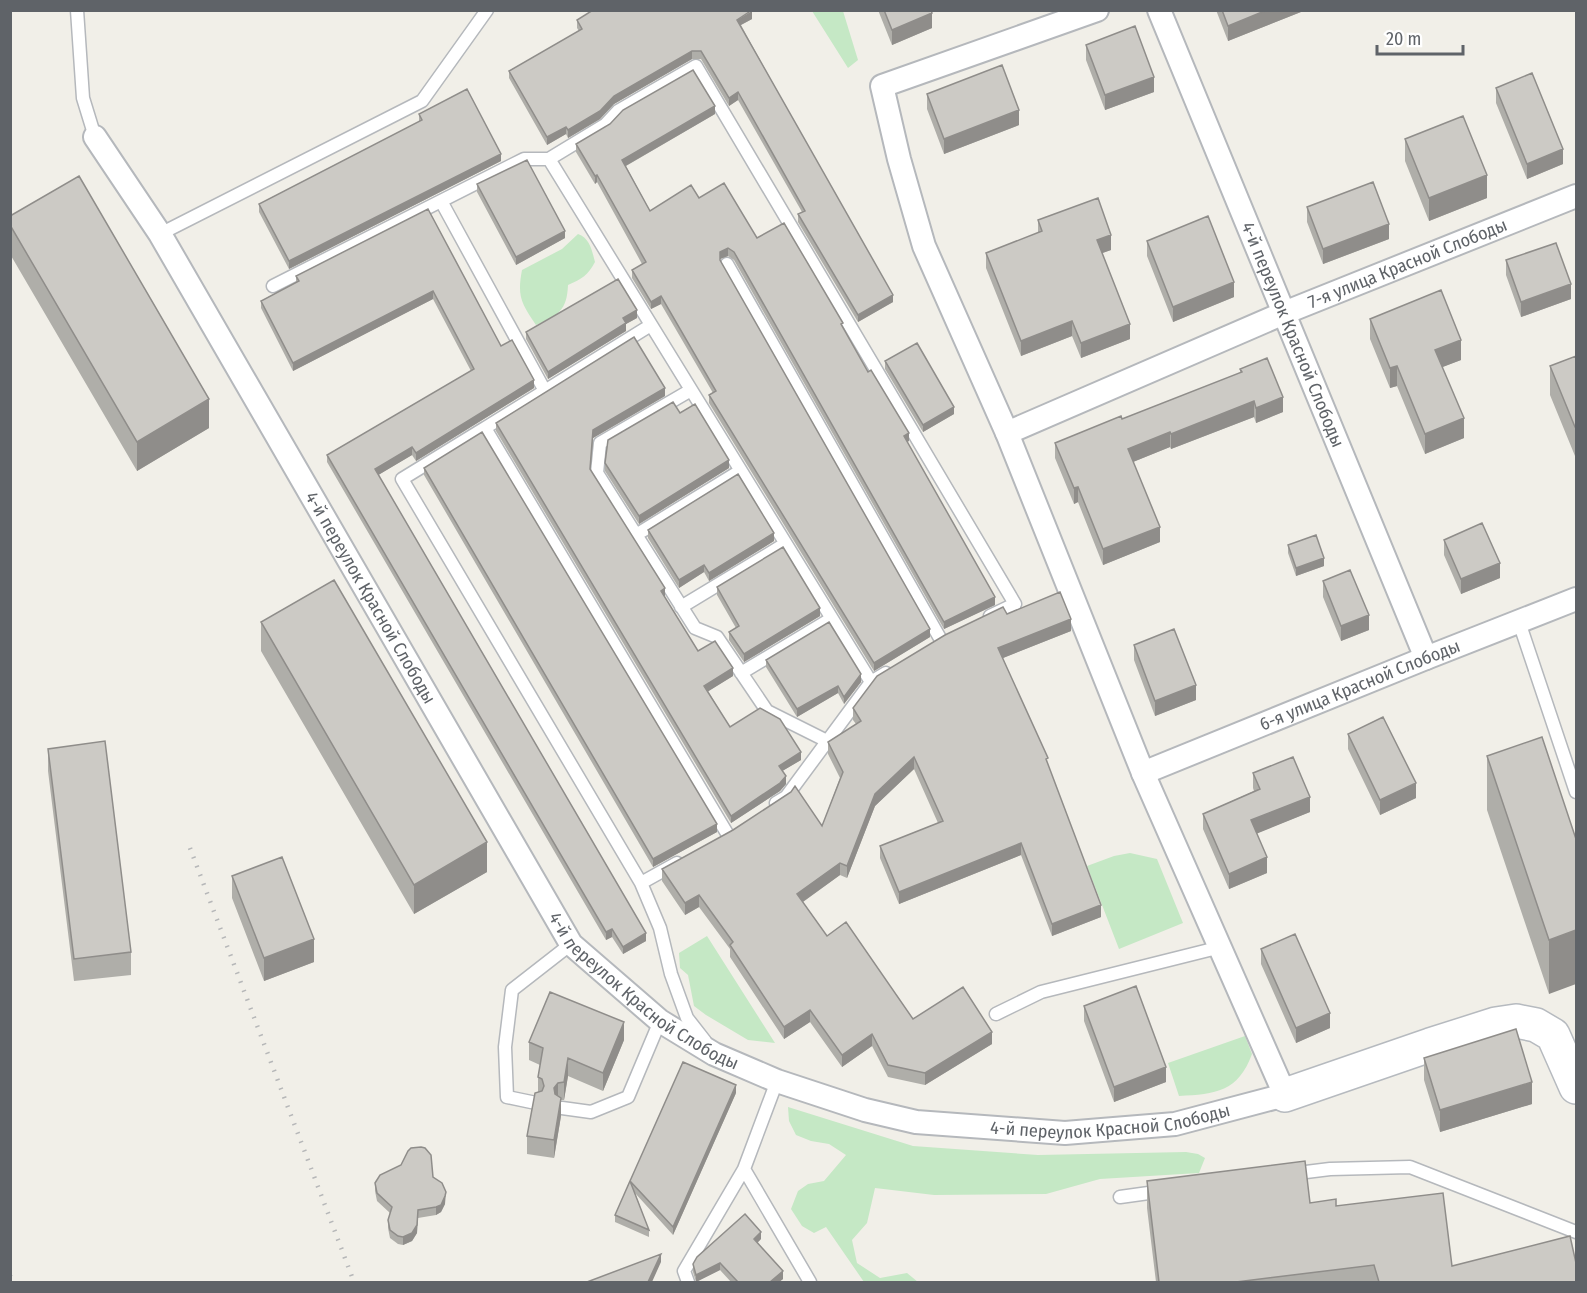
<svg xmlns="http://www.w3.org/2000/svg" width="1587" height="1293" font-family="'Fira Sans Condensed',sans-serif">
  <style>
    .green { fill: #c5e8c5 }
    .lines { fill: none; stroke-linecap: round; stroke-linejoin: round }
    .lane-casing { stroke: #b5b8bc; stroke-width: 15 }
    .street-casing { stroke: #b5b8bc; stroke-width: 26 }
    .secondary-casing { stroke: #b6babf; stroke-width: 36 }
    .lane { stroke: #fff; stroke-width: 12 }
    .street { stroke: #fff; stroke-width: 22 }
    .secondary { stroke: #fff; stroke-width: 33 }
    .rail { stroke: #b6b7b8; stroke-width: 4.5; stroke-dasharray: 1.5 8; stroke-linecap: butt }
    .wall { fill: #afaea9 }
    .shaded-wall { fill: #8f8d8a }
    .building { fill: #cccac5; stroke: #8f8d8a; stroke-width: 1.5 }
    .labels { text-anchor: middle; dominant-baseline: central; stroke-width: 4.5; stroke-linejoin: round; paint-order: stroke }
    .street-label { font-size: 18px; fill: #5f6368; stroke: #fff }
  </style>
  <rect width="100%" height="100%" fill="#f1efe8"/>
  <path class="green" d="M812,11h31l15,49 -10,8z
    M578,234c12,4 14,17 17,28 -7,13 -13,17 -27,23 -1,26 -10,30 -32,40 -15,-22 -19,-29 -14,-55l40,-21z
    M1130,853l27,6 26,64 -64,26 -32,-83 27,-10z
    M707,936l68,107 -27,-3 -42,-25 -12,-9 -6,-31 -8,-7 -1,-15z
    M1245,1036l7,18c-14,38 -36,40 -73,42l-11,-33z
    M788,1107l125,39 125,9 148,-3 12,2 7,4 -6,15 -99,6 -54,15 -112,1 -59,-7 -8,35 -15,17 5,23 23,15 27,-5 11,9h-54l-38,-55 -12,6 -12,-7 -11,-17 7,-18 10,-7 16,-3 22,-26 -17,-11 -18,-3 -15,-6 -7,-14z"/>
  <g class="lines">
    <defs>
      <path id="lane" d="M77,10l6,88 12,39
        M441,201l104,190
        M160,234l262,-133 65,-91
        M727,264l214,376
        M273,286l251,-127h25
        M691,390l-91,53 -3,30 98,155 22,9 50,74 60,30
        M485,428l166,-103
        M636,535l104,-64
        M681,607l104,-63
        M1519,622l57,170
        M741,673l90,-54
        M871,682l-322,-523 56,-34 13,-14 78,-45 319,538 -25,12
        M776,803l10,-6 85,-115 15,-9
        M641,883l36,-20
        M996,1014l45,-22 180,-45
        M705,1041l-18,-23 -16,-44 -11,-46 -19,-45 -239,-404 83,-51 243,407
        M777,1081l-33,88 66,113
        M536,1103l-29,-6 -2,-50 7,-57 59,-46
        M562,1108l29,4 37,-15 32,-76
        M1290,1174l40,-5 80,-2 166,65
        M1120,1197l43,-6
        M688,1282l-4,-11 60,-102"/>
      <g id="street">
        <path id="s1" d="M1159,10l267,648"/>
        <path id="s2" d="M95,137l65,97 411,710 89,77 54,33 63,27 88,29 51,12 149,11 110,-9 110,-29 -142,-322 -136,-340 -83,-187 -25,-87 -17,-73 215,-76"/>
        <path id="s3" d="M1007,433l277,-120 292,-117"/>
        <path id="s4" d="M1143,773l283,-115 150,-59"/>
      </g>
      <path id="secondary" d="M1285,1095l145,-50 66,-21 20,-3 20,4 17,10 23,52"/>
    </defs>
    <use href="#lane" class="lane-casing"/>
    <use href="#street" class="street-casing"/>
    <use href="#secondary" class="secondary-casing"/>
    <use href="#lane" class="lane"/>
    <use href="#street" class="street"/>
    <use href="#secondary" class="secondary"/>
    <path class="rail" d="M190,848l164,434
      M10,1276l6,6"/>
  </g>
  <path class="wall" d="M878,10h53l1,18 -40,17z
    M1216,10h90l-78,31z
    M752,19l-11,6 152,277 -35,20 -60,-100v-8l4,-2 -64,-112 -9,6 -28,-47h-9l-78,45 -14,15 -32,19 -2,-4 -19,11 -38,-67v-7l70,-40 -2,-3v-8z
    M1086,45l68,47 -49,18 -19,-50z
    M1496,88l67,76 -36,15 -31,-76z
    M927,94l92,31 -75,29 -17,-45z
    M419,114l82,47 -212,108 -30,-57v-8l160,-82z
    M715,114l-89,52 24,45 49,-13 58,40 86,90 66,113 -2,1 88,163 -51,24 -210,-369 -6,-4 -8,3v2l210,376 -56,34 -165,-268v-8l4,-2 -52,-89 -10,5 -19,-31v-8l10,-6 -45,-82 -2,2 -19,-32v-8z
    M1405,139l82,59 -58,23 -24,-60z
    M477,184l88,54 -49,27 -39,-73z
    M1307,207l82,32 -66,25 -16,-42z
    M428,209l73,137 33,42 -118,73 -4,-6 -34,20 268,466 -23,13 -11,-17 -6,3 -279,-478v-7l144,-84 -38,-72 -140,72 -32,-63v-7l35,-19v-6z
    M10,216l199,212 -72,43 -127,-217z
    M1038,220l73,30 -9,3 28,86 -49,19 -9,-22 -51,20 -35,-88v-15l52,-20z
    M1147,241l87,56 -61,25 -26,-66z
    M1506,260l65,39 -50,18 -15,-42z
    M637,318l-11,6v7l-78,48 -22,-40v-7z
    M1370,319l91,41 -19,7 22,71 -39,16 -28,-68 -7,2 -20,-49z
    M1576,356v100h-1l-25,-61v-29z
    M885,361l69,53 -31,18 -38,-63z
    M1240,369l43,43 -27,11 -2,-6 -83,32 -1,-2 -37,15 27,80 -57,23 -25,-63 -4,2 -19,-46v-15l67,-24 118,-46z
    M665,396l-72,42 -3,32 75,126 -1,1 34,54 35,25 -25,15 22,36 71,33 -19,11 4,13 -6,7 -49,32 -235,-392v-8z
    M680,413l49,55 -90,56 -34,-53v-8z
    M424,468l293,364 -64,35 -229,-392z
    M648,530l126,11 -65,40 -5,-9 -25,16 -31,-50z
    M1444,540l56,38 -39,16 -17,-39z
    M1288,545l36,21 -28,10 -8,-23z
    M1323,581l46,49 -28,11 -18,-44z
    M717,587l103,29 -76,46 -15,-22v-8l7,-4 -19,-33z
    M1007,614l64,17 -68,27 45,107 53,152 -49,19 -31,-81 -122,49 -19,-46v-12l58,-23 -24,-54 -39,37 -28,72 -7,-3 -37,27 24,34 86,83 79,25 -67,41 -37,-8 -16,-31 -30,21 -32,-45 -26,17 -54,-82v-8l-31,-42 -14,8 -23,-34v-12l160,-43 18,-48 -12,-24v-12l28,-18 -3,-4v-12z
    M261,622l226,250 -73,42 -153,-263z
    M1134,645l62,55 -41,16 -21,-56z
    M766,660l95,22 -17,22 -6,-11 -41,24 -31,-50z
    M1348,734l68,64 -36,17 -32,-66z
    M48,749l83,203v23l-57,6 -26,-210z
    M1487,756l89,83 -27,155 -62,-184z
    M1253,773l57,39 -53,21 10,40 -38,16 -26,-60v-15l51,-23 -1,-3z
    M232,876l82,86 -50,19 -32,-83z
    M1261,949l69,79 -34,15 -35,-79z
    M1084,1006l82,76 -52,20 -30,-81z
    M624,1040l-21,51 -35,-15 -4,24h-3v16l-7,42 -27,-4v-18l11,-44v-15l2,-12 -11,-5v-18z
    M1424,1058l108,46 -92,28 -16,-52z
    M736,1093l-63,142 -38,-42 14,37v7l-34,-15v-7l15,-34z
    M401,1165l32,12 12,27 -4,8 -5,3 -18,3 -1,15 -5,8 -9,4 -5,-1 -8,-6 -2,-10v-8l2,-7 -13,-12 -2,-10v-8z
    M1147,1181l189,25 116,60 124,16h-420l-9,-74z
    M761,1239l-4,4 26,36 -4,3h-48l-11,-12 -24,12 -3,-10v-8z"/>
  <path class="shaded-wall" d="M1267,10h39l-78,31v-15z
    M752,11v8l-15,8v-7z
    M932,13v15l-40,17v-15z
    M692,51v8l-78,45 -14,15 -32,19v-8l46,-34z
    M1154,77v15l-49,18v-15z
    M738,92v8l-9,6v-8z
    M715,106v8l-93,54v-8z
    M1019,110v15l-75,29v-15z
    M566,127v7l-19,11v-8z
    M1563,149v15l-36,15v-15z
    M501,154v7l-212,108v-8z
    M597,175v7l-2,2v-8z
    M1487,175v23l-58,23v-23z
    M1389,224v15l-66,25v-15z
    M565,231v7l-49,27v-8z
    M1111,235v15l-14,5v-15z
    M728,248v8l-8,3v-7z
    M1234,282v15l-61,25v-15z
    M1571,284v15l-50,18v-15z
    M433,291v8l-140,72v-8z
    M893,295v7l-35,20v-7z
    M661,296v8l-10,5v-7z
    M637,310v8l-11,6v7l-78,48v-7l75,-54z
    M1072,321v15l-51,20v-15z
    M1130,324v15l-49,19v-15z
    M1461,340v20l-26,10v-20z
    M1397,366v20l-7,2v-20z
    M534,380v8l-118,73v-8z
    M665,388v8l-72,42 -3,39 3,-47z
    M1283,397v15l-27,11v-15z
    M209,399v29l-72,43v-29z
    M1254,401v16l-83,32v-15z
    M954,407v7l-31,18v-7z
    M1464,418v20l-39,16v-20z
    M1575,427h1v29h-1z
    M1170,432v15l-42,17v-15z
    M909,433v8l-5,2v-7z
    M412,447v8l-37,22v-8z
    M729,460v8l-90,56v-8z
    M1078,487v15l-4,2v-16z
    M1160,527v15l-57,23v-16z
    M774,533v8l-65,40v-8z
    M1324,558v8l-28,10v-8z
    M1500,563v15l-39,16v-15z
    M704,565v7l-25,16v-8z
    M665,588v8l-4,3v-8z
    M995,597v8l-51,24v-7z
    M820,608v8l-76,46v-8z
    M1369,615v15l-28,11v-15z
    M1071,619v12l-73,29v-12z
    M930,629v8l-56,34v-8z
    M733,668v8l-29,18v-8z
    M861,674v8l-17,22v-7z
    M1196,685v15l-41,16v-15z
    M838,686v7l-41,24v-8z
    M801,752v8l-22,13v-7z
    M914,757v12l-39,37 -28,72v-12l28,-72z
    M786,776v8l-6,7 -49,32v-7z
    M1416,783v15l-36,17v-15z
    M1310,797v15l-59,24v-16z
    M717,824v8l-64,35v-8z
    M487,842v30l-73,42v-29z
    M1021,843v12l-122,49v-12z
    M1267,857v16l-38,16v-15z
    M840,863v12l-43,31v-12z
    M699,895v12l-14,8v-12z
    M1101,905v12l-49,19v-12z
    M612,929v8l-6,3v-8z
    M1576,930v54l-27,10v-54z
    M646,933v8l-23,13v-7z
    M314,939v23l-50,19v-23z
    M810,1010v12l-26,17v-12z
    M1330,1013v15l-34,15v-15z
    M624,1022v18l-21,51v-18z
    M992,1032v12l-67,41v-12z
    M872,1034v12l-30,21v-12z
    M568,1058v18l-4,24v-18z
    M1166,1067v15l-52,20v-15z
    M1532,1082v22l-92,28v-22z
    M558,1083v18l-4,5v-18z
    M736,1085v8l-63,142v-8z
    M561,1098v18l-7,42v-18z
    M446,1192l-1,12 -4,8 -5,3v-8z
    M418,1210l-1,23 -5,8 -9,4v-8z
    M761,1232v7l-7,7v-7z
    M661,1254v8l-9,20h-4z
    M720,1263v7l-24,12v-7z
    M783,1271v8l-4,3h-9z"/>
  <path class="building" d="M593,10h159l-15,10 156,275 -35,20 -60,-101 7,-3 -67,-119 -9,6 -28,-47h-9l-78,45 -14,15 -32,19 -2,-3 -19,10 -38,-66 73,-42 -5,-9z
    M884,10h47l1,3 -40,17z
    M1222,10h45l-39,16z
    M1135,26l19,51 -49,18 -19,-50z
    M1002,65l17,45 -75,29 -17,-45z
    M693,70l22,36 -93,54 28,51 41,-26 8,13 25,-15 33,55 27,-15 59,100 -2,1 27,48 3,-2 38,63 -5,3 91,161 -51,25 -210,-370 -6,-4 -8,4v8l210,369 -56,34 -165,-268 7,-4 -55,-95 -10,6 -19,-32 14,-8 -49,-87 -2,1 -19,-32 34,-20 13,-14z
    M1532,73l31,76 -36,15 -31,-76z
    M467,89l34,65 -212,107 -30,-57 163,-84 -3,-6z
    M1463,116l24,59 -58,23 -24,-59z
    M527,160l38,71 -49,26 -39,-73z
    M79,176l130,223 -72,43 -127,-217v-9z
    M1373,182l16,42 -66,25 -16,-42z
    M1098,198l13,37 -14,5 33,84 -49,19 -9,-22 -51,20 -35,-88 56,-22 -4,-11z
    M428,209l73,137 11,-6 22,40 -118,73 -4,-6 -37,22 271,464 -23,14 -11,-18 -6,3 -279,-477 147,-86 -41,-78 -140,72 -32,-62 38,-20 -3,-5z
    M1208,216l26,66 -61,25 -26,-66z
    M1556,243l15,41 -50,18 -15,-42z
    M618,279l19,31 -14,8 3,5 -78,49 -22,-40z
    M1441,290l20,50 -26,10 29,68 -39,16 -28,-68 -7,2 -20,-49z
    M634,337l31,51 -72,42 -3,39 75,119 -4,3 37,60 17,-10 18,27 -29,18 26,41 30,-19 20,11 21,33 -22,14 7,10 -6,7 -49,33 -235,-393z
    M917,343l37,64 -31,18 -38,-64z
    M1576,356v71h-1l-25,-61z
    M1267,358l16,39 -27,11 -2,-7 -83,33 -1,-2 -42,17 32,78 -57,22 -25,-62 -4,1 -19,-45 66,-27 1,3 120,-47 -2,-3z
    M673,402l7,11 15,-9 34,56 -90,56 -34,-53 3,-23z
    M482,432l235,392 -64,35 -229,-391z
    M738,474l36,59 -65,40 -5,-8 -25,15 -31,-50z
    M1482,523l18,40 -39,16 -17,-39z
    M1316,535l8,23 -28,10 -8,-23z
    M783,547l37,61 -76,46 -15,-22 10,-6 -22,-39z
    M1350,570l19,45 -28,11 -18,-45z
    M334,580l153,262 -73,43 -153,-263z
    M1060,592l11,27 -73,29 50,110 -2,1 55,146 -49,19 -31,-81 -122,49 -19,-46 63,-25 -29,-64 -39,37 -28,72 -7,-3 -43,31 30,42 19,-14 67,97 50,-32 29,45 -67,41 -37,-8 -16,-31 -30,21 -32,-45 -26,17 -54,-82 3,-3 -34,-47 -14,8 -23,-34 71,-39 58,-38 4,-6 27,40 21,-54 -15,-30 33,-21 -8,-13 24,-32 68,-41 58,-28 4,7z
    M829,622l32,52 -17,23 -6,-11 -41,23 -31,-49z
    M1174,629l22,56 -41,16 -21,-56z
    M1383,717l33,66 -36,17 -32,-66z
    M1542,737l34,102v91l-27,10 -62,-184z
    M105,741l26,211 -57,7 -26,-210z
    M1293,757l17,40 -59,23 16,37 -38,17 -26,-60 57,-25 -7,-16z
    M282,857l32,82 -50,19 -32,-82z
    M1295,934l35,79 -34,15 -35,-79z
    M1136,986l30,81 -52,20 -30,-81z
    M550,992l74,30 -21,51 -35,-15 -4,24 -6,1 -4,5 1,6 6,4 -7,42 -27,-4 8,-43 7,-2 2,-5 -2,-7 -4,-2 5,-29 -14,-6z
    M1516,1029l16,53 -92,28 -16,-52z
    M683,1062l53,23 -63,142 -43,-46z
    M421,1147l4,1 6,7 2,22 9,6 4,9 -1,4 -4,9 -5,2 -18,3 -1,15 -5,8 -9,4 -5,-1 -8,-6 -2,-10 4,-13 -15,-14 -2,-10 5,-8 21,-10 7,-14 3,-3z
    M1305,1161l5,42 26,-4v7l107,-13 9,73 118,-30 6,27v19h-197l-5,-17 -138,17h-77l-12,-101z
    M630,1181l19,49 -34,-15z
    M745,1214l16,18 -7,7 29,32 -13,11h-32l-18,-19 -24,12 -3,-11 4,-7z
    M661,1254l-13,28h-61z"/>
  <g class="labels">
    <g class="street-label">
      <text stroke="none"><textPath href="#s3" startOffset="435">7-я улица Красной Слободы</textPath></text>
      <text stroke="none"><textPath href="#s1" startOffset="351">4-й переулок Красной Слободы</textPath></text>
      <text stroke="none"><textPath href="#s2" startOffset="537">4-й переулок Красной Слободы</textPath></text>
      <text stroke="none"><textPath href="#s4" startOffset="234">6-я улица Красной Слободы</textPath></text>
      <text stroke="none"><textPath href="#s2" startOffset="1023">4-й переулок Красной Слободы</textPath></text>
      <text stroke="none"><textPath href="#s2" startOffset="1527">4-й переулок Красной Слободы</textPath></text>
    </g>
  </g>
  <rect width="1587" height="1293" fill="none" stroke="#5f6368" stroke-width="24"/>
  <path d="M1377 45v9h86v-9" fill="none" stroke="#5f6368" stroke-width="3"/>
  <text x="1386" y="45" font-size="18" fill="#5f6368" stroke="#ffffff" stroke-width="4.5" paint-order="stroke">20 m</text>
</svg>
